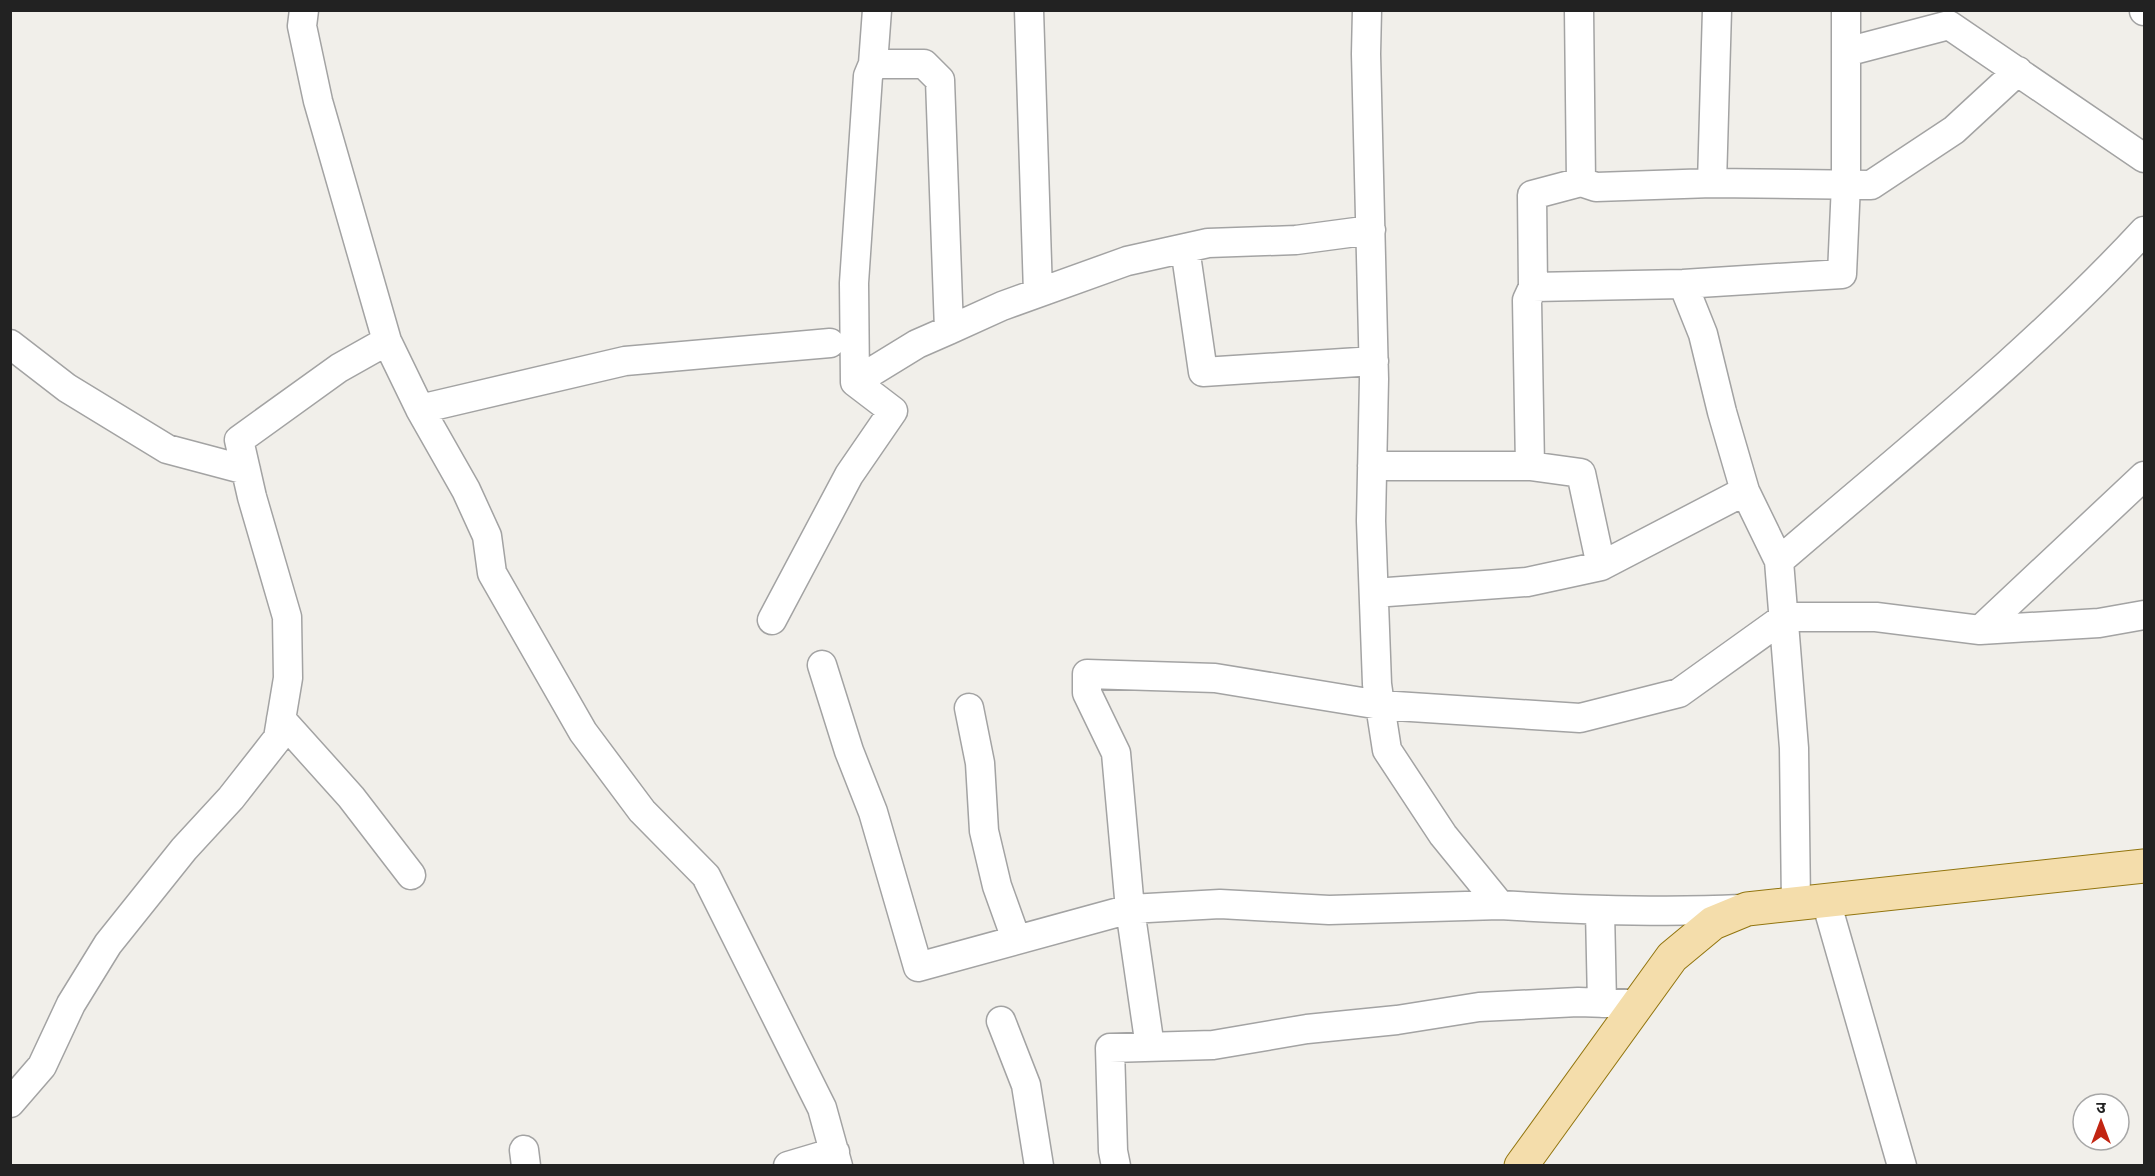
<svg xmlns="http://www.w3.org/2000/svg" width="2155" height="1176" font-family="'Noto Sans','Noto Sans Devanagari',sans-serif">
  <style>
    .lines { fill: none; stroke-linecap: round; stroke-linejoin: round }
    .minor-casing { stroke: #a3a3a3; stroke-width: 31 }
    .major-casing { stroke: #92750e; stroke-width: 35 }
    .minor { stroke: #fff; stroke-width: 28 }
    .major { stroke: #f4ddab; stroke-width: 33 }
  </style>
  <rect width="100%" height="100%" fill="#f1efea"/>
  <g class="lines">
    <defs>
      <path id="minor" d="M304,10l-2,16 16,75 69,240 33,68 46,81 21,46 5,37 91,159 59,79 64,65 116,232 16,58
        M1029,10l9,283
        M1367,10l-1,44 8,325 -3,142 6,163 3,21 7,45 56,85 57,70c81,5 160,8 241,4
        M1579,10l2,172
        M2144,10v1
        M1846,52l103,-27 195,133
        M873,64h51l16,16 9,250
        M1712,183l5,-173
        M1185,248l18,124 171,-11
        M1683,284l20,50 19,78 23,79 34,70
        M1533,287l150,-3 159,-10 4,-90v-174
        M10,344l57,44 100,61 79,21
        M855,382l-1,-99 14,-207 5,-12 4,-54
        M420,409l205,-48 205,-18
        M1372,466h158l51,7 20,93 144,-75
        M1530,466l-3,-166 6,-13 -1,-92 49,-13 15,5 116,-4 159,2 83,-55 64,-59
        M1374,593l153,-11 74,-16
        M772,620l77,-145 44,-64 -38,-29 62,-38 32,-14 53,-24 125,-45 81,-18 88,-3 75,-10
        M1980,630l164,-154
        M822,665l27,86 24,61 45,155 212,-58 90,-5 109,6 171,-5
        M969,708l11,55 4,68 13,55 19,53
        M281,719l70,78 60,78
        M1826,901l76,265
        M1796,904l-2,-156 -15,-187c124,-107 254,-210 365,-330
        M1600,911l2,92
        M1001,1021l25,64 13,81
        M1150,1047l-20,-138 -14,-156 -29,-60v-19l128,4 165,27 200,13 99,-25 106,-76h91l104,13 119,-7 45,-8
        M10,1103l32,-37 29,-62 37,-60 76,-95 47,-51 47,-60 10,-60 -1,-61 -35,-120 -13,-57 100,-72 48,-27
        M524,1150l2,16
        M788,1166l47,-14
        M1116,1166l-3,-15 -3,-103 103,-3 94,-16 90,-9 82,-13 99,-5 60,2"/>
      <path id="major" d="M1521,1166l151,-209 41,-34 34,-14 397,-43"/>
    </defs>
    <use href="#minor" class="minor-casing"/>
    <use href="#major" class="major-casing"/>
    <use href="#minor" class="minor"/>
    <use href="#major" class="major"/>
  </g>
  <rect width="2155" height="1176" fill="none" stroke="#222222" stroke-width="24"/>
  <g transform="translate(2101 1122)"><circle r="28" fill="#ffffff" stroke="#a7a7a7" stroke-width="1.5"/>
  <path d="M0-4.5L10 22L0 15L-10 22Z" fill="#c22512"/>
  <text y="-9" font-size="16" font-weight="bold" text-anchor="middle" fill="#222222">उ</text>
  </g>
</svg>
